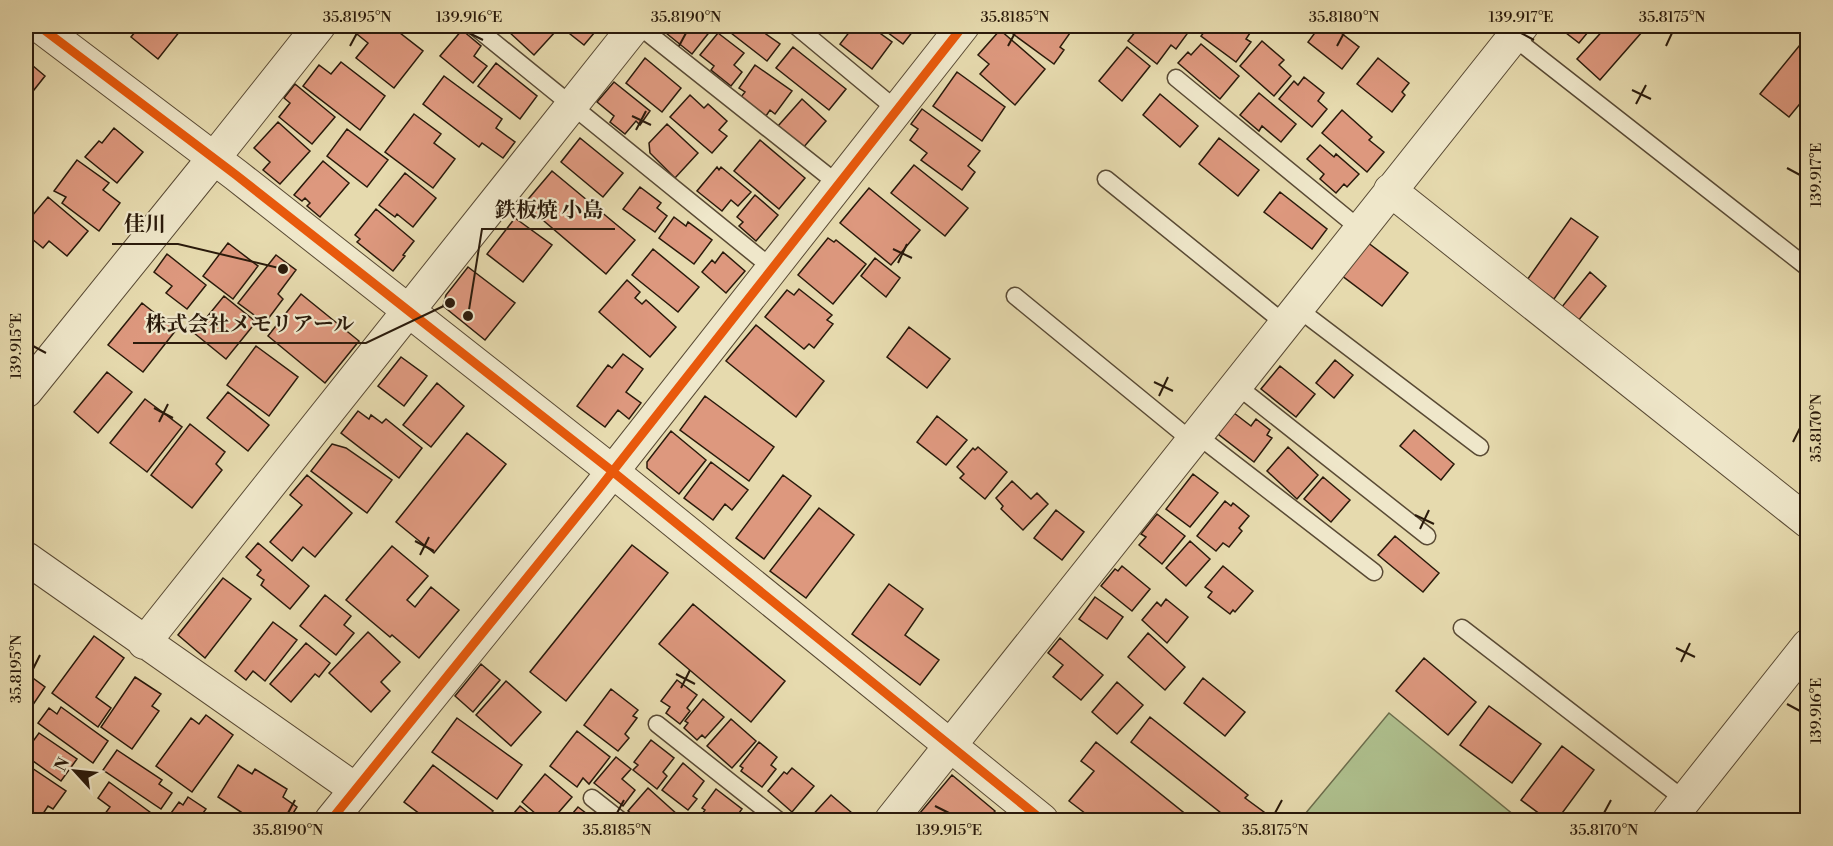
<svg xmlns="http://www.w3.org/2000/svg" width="1833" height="846" font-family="'Libre Bodoni','Noto Serif JP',serif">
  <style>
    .green { fill: #afc18f; stroke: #6c6e4d; stroke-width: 1.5 }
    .building { fill: #dd987e; stroke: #2a1a0b; stroke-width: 1.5 }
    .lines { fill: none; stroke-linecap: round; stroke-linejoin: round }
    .service-casing { stroke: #594a34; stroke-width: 19 }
    .minor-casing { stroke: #594a34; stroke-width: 34 }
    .tertiary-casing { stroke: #594a34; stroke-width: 35 }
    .service { stroke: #efe7ca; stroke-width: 16 }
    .minor { stroke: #efe7ca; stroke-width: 32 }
    .tertiary { stroke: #efe7ca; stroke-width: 33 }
    .cycleway-casing { stroke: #efe7ca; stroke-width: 13 }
    .cycleway { stroke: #e8590c; stroke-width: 9 }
    .ticks { fill: none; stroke: #2a1a0b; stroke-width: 2 }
    .leader { fill: none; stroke: #2a1a0b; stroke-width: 2 }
    .callout-dot { fill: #2a1a0b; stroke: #efe7ca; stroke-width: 2 }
    .callout-label { font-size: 21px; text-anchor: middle; font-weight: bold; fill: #2a1a0b; stroke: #efe7ca; stroke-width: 4.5; stroke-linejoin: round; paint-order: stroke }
    .neatline { fill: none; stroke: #2a1a0b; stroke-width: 2 }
    .ticks-label { font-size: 15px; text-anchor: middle; fill: #2a1a0b }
  </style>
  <rect width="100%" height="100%" fill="#e6daae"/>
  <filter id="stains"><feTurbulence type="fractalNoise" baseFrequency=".00333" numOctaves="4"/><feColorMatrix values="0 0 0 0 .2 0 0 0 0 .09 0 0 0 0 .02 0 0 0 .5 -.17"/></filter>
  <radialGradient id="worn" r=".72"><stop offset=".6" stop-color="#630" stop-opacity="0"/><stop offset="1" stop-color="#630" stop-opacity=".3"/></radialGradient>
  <path class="green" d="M1389,713l131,107h-220z"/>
  <path class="building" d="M140,26h44l-26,33 -27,-22z
    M347,26h44l32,25 -29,37 -38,-30 12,-15z
    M515,26h33l7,6 -21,23 -25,-23z
    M560,26h40l-16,19z
    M664,26h42l5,4 -19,24 -31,-25z
    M722,26h48l1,1 -5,7 14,10 -13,17z
    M854,26h16l22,16 -20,27 -32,-25z
    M879,26h38l-14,18z
    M1002,26h58l10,7 -10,14 4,3 -10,14z
    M1140,26h36l11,8 -11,15 -5,-4 -14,19 -29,-23z
    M1209,26h30l11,7 -4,6 5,3 -15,20 -35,-26z
    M1320,26h12l27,21 -17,22 -34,-27z
    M1557,26h36l-14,17z
    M1607,26h28l7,6 -42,48 -23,-21z
    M462,30l19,16 -7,10 13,10 -14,17 -33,-27z
    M1000,30l45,39 -30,36 -35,-31 9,-10 -11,-9z
    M718,33l26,20 -10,12 8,7 -11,14 -20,-16 3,-4 -14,-11z
    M1804,40l4,3v51l-19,23 -29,-23z
    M1262,41l22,19 -5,5 12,11 -17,20 -34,-30z
    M1201,44l38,32 -19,23 -42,-36 10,-11 3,3z
    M793,47l53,42 -17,21 -53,-42z
    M1127,47l23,19 -28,35 -23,-20z
    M645,58l36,30 -19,24 -36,-29z
    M1378,58l31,25 -7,9 3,3 -13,17 -35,-28z
    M26,60l19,16 -19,24z
    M341,62l44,34 -25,34 -57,-44 16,-21 12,9z
    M496,63l41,33 -17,23 -42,-33z
    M755,65l37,26 -17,23 -5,-4 -4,6 -25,-19 4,-5 -6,-4z
    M957,72l48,35 -23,34 -49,-35z
    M444,76l58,43 -6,9 19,14 -12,16 -21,-15 -3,4 -56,-43z
    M1304,77l20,16 -6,8 9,8 -15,18 -33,-28 15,-18 4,4z
    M614,82l36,29 -10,14 -4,-4 -11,13 -15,-12 4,-6 -17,-14z
    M295,84l40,33 -23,27 -33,-27 11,-14 -6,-5z
    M1259,93l37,31 -15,18 -19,-16 -3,5 -19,-16z
    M1160,94l38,32 -18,21 -37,-32z
    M690,95l14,13 4,-4 19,17 -8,9 8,6 -15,17 -42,-36z
    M802,99l24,22 -23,27 -25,-22z
    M922,109l58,42 -12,15 7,6 -13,18 -41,-30 6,-7 -17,-13 8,-11 -7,-5z
    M1342,110l30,27 -3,3 15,12 -17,20 -45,-39z
    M414,114l27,20 -7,9 21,16 -22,29 -48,-36z
    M278,122l32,29 -30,33 -17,-14 7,-8 -16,-14z
    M667,124l31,29 -23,25 -25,-25 -1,-10z
    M114,128l29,24 -26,31 -32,-26 14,-16 3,2z
    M347,129l41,31 -21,27 -40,-31z
    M580,138l43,35 -20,24 -42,-35z
    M1219,138l40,32 -21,26 -39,-32z
    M760,140l45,38 -26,31 -45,-38z
    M1320,145l14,12 2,-3 23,20 -12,13 -3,-3 -8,9 -16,-14 4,-5 -17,-15z
    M77,160l32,23 -6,7 17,13 -21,28 -37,-28 4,-6 -12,-6z
    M323,161l26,22 -29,34 -13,-11 3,-3 -5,-5 -3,3 -8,-6z
    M914,165l54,43 -23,28 -54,-43z
    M717,167l2,3 2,-3 30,25 -13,14 -7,-6 -9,11 -25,-20z
    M552,171l83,69 -29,34 -82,-70z
    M405,173l31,25 -23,29 -16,-13 -2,3 -16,-12z
    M640,187l21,16 -4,5 10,8 -12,16 -32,-23z
    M869,188l51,42 -29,35 -51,-42z
    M1280,192l47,37 -15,20 -48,-37z
    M755,195l23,20 -22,26 -17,-15 4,-4 -6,-5z
    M48,197l40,34 -21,25 -18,-15 -6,7 -17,-14v-11z
    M376,209l38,32 -11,14 2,1 -12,15 -36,-29 3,-3 -5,-4z
    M674,217l12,9 2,-4 24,18 -18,24 -35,-26z
    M515,218l37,27 -29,37 -36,-28z
    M1571,218l27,19 -44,62 -27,-19z
    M828,238l6,4 2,-2 30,24 -33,40 -35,-29z
    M1367,242l41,31 -26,33 -41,-31z
    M228,243l30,23 -25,33 -30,-23z
    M653,249l46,38 -21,25 -46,-37z
    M723,252l22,19 -19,22 -24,-21 10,-12 3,3z
    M167,254l39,31 -19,24 -21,-16 6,-7 -18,-14z
    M276,255l20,15 -18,24 5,5 -18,24 -27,-20z
    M875,258l25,20 -14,19 -25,-21z
    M468,267l47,36 -30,37 -42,-34 3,-11z
    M1590,272l16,14 -28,35 -17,-13z
    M627,280l13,12 -5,6 7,6 4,-4 30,27 -26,30 -51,-45z
    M799,289l33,26 -5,5 6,4 -19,24 -5,-4 -5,5 -39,-32 22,-27 7,5z
    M301,294l58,47 -34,42 -57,-47z
    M224,296l32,26 -30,37 -32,-26z
    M142,303l34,27 -33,42 -35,-27z
    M756,325l68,56 -28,36 -70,-56z
    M909,327l41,32 -23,29 -40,-31z
    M256,346l42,31 -29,39 -42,-31z
    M623,354l20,15 -17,23 15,11 -12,16 -11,-9 -13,17 -28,-21 31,-41 4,3z
    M401,357l26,19 -23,30 -26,-20z
    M1335,360l18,15 -19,23 -18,-15z
    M1280,366l35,28 -19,23 -35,-28z
    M107,372l25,20 -34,41 -24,-21z
    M437,383l27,23 -33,41 -28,-22z
    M228,392l41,33 -21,26 -41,-33z
    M705,396l69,51 -25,34 -69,-51z
    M145,399l37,28 -35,45 -37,-29z
    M358,411l11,8 2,-4 11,8 4,-4 36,29 -23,30 -58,-45z
    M1234,413l17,13 5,-7 14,11 -3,5 5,3 -18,24 -36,-28z
    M937,416l30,24 -21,25 -29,-23z
    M190,424l35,28 -9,12 6,6 -30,38 -41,-33z
    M1414,430l40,34 -13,16 -41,-34z
    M671,431l35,29 -27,34 -32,-26v-6z
    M467,433l39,31 -72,89 -38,-31z
    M332,444l14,4 46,32 -25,33 -56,-42z
    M978,447l29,25 -22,27 -25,-21 4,-4 -7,-7 16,-19 2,2z
    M1288,447l30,28 -21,24 -30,-28z
    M711,462l37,28 -16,20 -7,-6 -12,16 -29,-22z
    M1193,474l25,19 -28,34 -24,-18z
    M307,475l45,38 -37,44 -12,-10 -11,14 -22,-19 32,-37 -12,-10z
    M783,475l28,21 -47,63 -28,-21z
    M1323,477l27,23 -19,22 -27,-23z
    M1012,481l19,18 6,-6 11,11 -25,26 -22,-21 2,-3 -7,-8z
    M1225,501l6,5 2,-3 16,13 -10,12 3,3 -13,16 -6,-4 -7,8 -19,-15z
    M819,508l35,27 -48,63 -36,-27z
    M1056,510l28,22 -22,28 -28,-22z
    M1157,514l28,22 -23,28 -23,-19 7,-8 -5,-3z
    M1395,536l44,37 -16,19 -45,-37z
    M1190,541l20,18 -24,27 -20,-18z
    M258,543l51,43 -19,23 -29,-24 3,-5 -7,-5 4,-5 -15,-13z
    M632,545l36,28 -102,128 -36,-29z
    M392,546l36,30 -21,24 8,7 16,-20 28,23 -40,48 -27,-23 -2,2 -44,-37z
    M1122,566l28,23 -18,22 -31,-25 14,-17 3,2z
    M1223,566l30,25 -18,21 -2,-2 -3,4 -22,-17 4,-5 -7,-5z
    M223,578l28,21 -46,59 -27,-23z
    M889,584l34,25 -18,26 34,25 -19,25 -68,-51z
    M325,595l26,21 -7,9 10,8 -18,22 -36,-29z
    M1095,597l28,20 -16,22 -28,-20z
    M1166,599l22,18 -21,26 -25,-23 15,-18 4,4z
    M693,604l92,77 -34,41 -92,-78z
    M273,622l24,18 -32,41 -12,-10 -7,9 -11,-9z
    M368,632l32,30 -19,20 9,9 -19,21 -42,-39z
    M1148,633l37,34 -20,23 -37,-33z
    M94,636l30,22 -28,39 15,11 -13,19 -46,-34z
    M1060,638l43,37 -22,25 -28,-23 10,-12 -15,-12z
    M306,643l24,20 -11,14 -4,-3 -24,28 -21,-18z
    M1424,658l52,44 -28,33 -52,-44z
    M481,664l19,16 -27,32 -18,-16z
    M26,673l19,14 -19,28z
    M135,677l26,17 -9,12 7,5 -27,38 -31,-22z
    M1203,678l42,34 -20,24 -41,-33z
    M677,680l20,15 -10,13 3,3 -10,13 -14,-11 4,-6 -9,-6z
    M506,681l35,31 -30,34 -35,-31z
    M1117,682l26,23 -26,29 -25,-22z
    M611,689l27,21 -5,6 4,2 -12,16 4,4 -11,13 -34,-26z
    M703,699l21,18 -19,21 -3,-3 -5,5 -13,-12 4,-5 -3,-2z
    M1489,706l52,38 -29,39 -52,-38z
    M61,707l47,34 -15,22 -55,-40 11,-15 8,6z
    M206,715l27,20 -41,57 -36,-26 35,-48 8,6z
    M1150,717l98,78 -3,3 27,20 -2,2h-40l-99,-78z
    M457,718l65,47 -25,34 -65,-47z
    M731,719l25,22 -24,27 -25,-22z
    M577,731l33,26 -21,27 -6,-6 -6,9 -27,-21z
    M39,733l38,26 -16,22 -35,-25v-20l1,-2 7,6z
    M651,740l23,18 -11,14 4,4 -10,13 -24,-19 5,-5 -4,-3z
    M759,742l18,15 -6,8 5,4 -14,18 -21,-16 2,-3 -3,-2z
    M1096,742l97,78h-99l-25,-19 25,-30 -13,-10z
    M1562,746l32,24 -37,50h-9l-27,-20z
    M117,750l45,30 -3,4 13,9 -11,16 -58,-39z
    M616,757l15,12 -9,10 13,11 -12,16 -29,-23z
    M683,763l21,18 -11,15 4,3 -9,11 -26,-20z
    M26,764l40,27 -13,18 -5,-3 -9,14 -13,-9z
    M238,765l14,9 3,-5 32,20 -4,8 14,10 -8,13h-53l5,-8 -23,-15z
    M433,765l60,46 -7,9h-58l-24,-18z
    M792,768l22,18 -22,26 -24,-21 16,-19 3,2z
    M545,774l27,23 -20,23h-9l-21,-18z
    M952,775l43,36 -8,9h-73z
    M109,782l49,36 -2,2h-45l-7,-5 6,-8 -12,-9z
    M648,788l30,27 -5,5h-17l-2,-2 -3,2h-11l-12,-9z
    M716,789l26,20 -8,11h-30l-4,-3 5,-7 -3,-2z
    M831,795l21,18 -6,7h-38z
    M188,797l18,12 -8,11h-32l13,-18 4,3z
    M520,806l17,14h-29z
    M578,807l17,13h-28z"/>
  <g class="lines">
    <defs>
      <path id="service" d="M474,26l298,242
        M639,26l199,158
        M796,26l101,84
        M1513,37l295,231
        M1176,78l184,151
        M1106,179l178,144
        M1015,296l177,145
        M1297,308l183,139
        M1236,385l191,151
        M1197,435l177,137
        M1462,628l223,172
        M657,724l121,96
        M592,798l28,22"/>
      <path id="minor" d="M39,26l197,149 376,296 430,349
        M214,158l105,-132
        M1390,190l418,332
        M26,558l329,231
        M144,643l491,-617
        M331,820l267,-330 365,-464
        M891,820l631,-794
        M1669,820l139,-175"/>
      <path id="tertiary" d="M26,391l188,-233"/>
    </defs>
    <use href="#service" class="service-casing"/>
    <use href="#minor" class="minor-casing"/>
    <use href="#tertiary" class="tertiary-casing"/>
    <use href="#service" class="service"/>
    <use href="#minor" class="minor"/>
    <use href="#tertiary" class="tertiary"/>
    <defs>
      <path id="cycleway" d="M39,26l197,149 376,296 430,349
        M331,820l267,-330 365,-464"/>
    </defs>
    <use href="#cycleway" class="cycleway-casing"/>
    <use href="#cycleway" class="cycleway"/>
  </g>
  <path class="ticks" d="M469,33l14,7M1521,33l13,7M350,46l7,-13M679,46l7,-13M1008,46l7,-13M1337,46l7,-13M1666,46l6,-13M1632,90l19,9M1636,104l10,-19M632,116l19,9M636,130l10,-19M1787,168l13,7M893,249l19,9M898,263l9,-19M33,346l13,7M1154,382l19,9M1159,396l9,-19M154,408l19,10M159,422l9,-18M1793,442l7,-14M1415,515l19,9M1420,529l9,-19M415,541l19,10M420,555l9,-18M1676,648l19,9M1681,662l9,-19M33,669l7,-14M676,674l19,10M681,688l9,-18M1787,704l13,7M935,806l14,7M288,813l7,-13M617,813l7,-13M1275,813l7,-13M1604,813l7,-13"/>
  <path class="leader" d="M468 316L482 229H615M283 269L178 244H112M450 303L366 343H133"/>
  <g class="callout-dot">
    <circle cx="468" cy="316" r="6"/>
    <circle cx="283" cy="269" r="6"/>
    <circle cx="450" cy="303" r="6"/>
  </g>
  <g class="callout-label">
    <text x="549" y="217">鉄板焼 小島</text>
    <text x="145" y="231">佳川</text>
    <text x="250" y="331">株式会社メモリアール</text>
  </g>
  <rect width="1833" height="846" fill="none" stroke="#e6daae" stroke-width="66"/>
  <g transform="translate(75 771) rotate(297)" stroke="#efe7ca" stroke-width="4.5" paint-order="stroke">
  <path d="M0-4.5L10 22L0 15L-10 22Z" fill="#2a1a0b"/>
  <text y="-9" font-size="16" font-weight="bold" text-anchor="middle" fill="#2a1a0b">N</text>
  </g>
  <rect x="33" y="33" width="1767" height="780" class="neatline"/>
  <g class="ticks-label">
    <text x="357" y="22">35.8195°N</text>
    <text x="469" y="22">139.916°E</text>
    <text x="686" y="22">35.8190°N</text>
    <text x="1015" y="22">35.8185°N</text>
    <text x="1344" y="22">35.8180°N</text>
    <text x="1521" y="22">139.917°E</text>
    <text x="1672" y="22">35.8175°N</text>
    <text transform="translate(1816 175) rotate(-90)" y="5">139.917°E</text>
    <text transform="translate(16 346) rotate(-90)" y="5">139.915°E</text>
    <text transform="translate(1816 428) rotate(-90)" y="5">35.8170°N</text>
    <text transform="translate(16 669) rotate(-90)" y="5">35.8195°N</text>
    <text transform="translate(1816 711) rotate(-90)" y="5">139.916°E</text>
    <text x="288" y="835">35.8190°N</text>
    <text x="617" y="835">35.8185°N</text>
    <text x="949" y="835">139.915°E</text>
    <text x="1275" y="835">35.8175°N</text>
    <text x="1604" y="835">35.8170°N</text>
  </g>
  <rect width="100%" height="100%" filter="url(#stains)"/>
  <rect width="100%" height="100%" fill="url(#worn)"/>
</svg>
